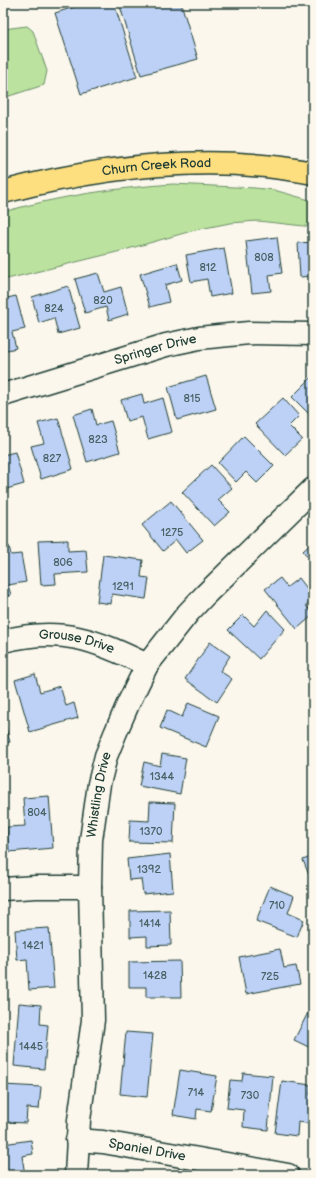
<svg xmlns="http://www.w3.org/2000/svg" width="316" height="1178" font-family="'Balsamiq Sans',sans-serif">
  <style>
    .green { fill: #bbe29e; stroke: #6d9069 }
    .building { fill: #bdd1f6; stroke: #1f3d34 }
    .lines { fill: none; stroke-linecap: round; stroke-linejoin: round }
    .minor-casing { stroke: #1f3d34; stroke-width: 25 }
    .major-casing { stroke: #1f3d34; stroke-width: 25 }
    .minor { stroke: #fbf7ec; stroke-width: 22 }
    .major { stroke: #fedf80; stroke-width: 22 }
    .labels { text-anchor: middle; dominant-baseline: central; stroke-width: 4; stroke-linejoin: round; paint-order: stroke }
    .number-label { font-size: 11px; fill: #466264 }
    .street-label { font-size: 13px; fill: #1f3d34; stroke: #fbf7ec }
  </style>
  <rect width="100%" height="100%" fill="#fbf7ec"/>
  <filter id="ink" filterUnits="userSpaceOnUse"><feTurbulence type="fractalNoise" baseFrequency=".025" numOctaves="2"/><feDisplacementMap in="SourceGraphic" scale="8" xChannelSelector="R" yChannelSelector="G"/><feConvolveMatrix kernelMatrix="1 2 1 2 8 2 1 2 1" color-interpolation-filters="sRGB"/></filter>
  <g filter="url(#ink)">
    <path class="green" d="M27,26l6,5 14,40 -3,14 -41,13v-69z
      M173,184l82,4 19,2 39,11v26l-55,-6 -28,2 -35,7 -74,21 -118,29v-68c56,-16 112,-24 170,-28z"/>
    <path class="building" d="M87,3h27l23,74 -56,17 -26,-81z
      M119,3h62l17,56 -57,16z
      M277,237l5,36 -13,2 2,16 -19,2 -6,-52z
      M313,242v39v-5l-13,1 -2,-34z
      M224,248l8,45 -22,4 -3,-18 -16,3 -5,-27z
      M177,263l5,17 -17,5 4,17 -19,5 -10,-33z
      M98,273l6,19 17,-5 7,27 -19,6 -3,-13 -21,6 -10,-34z
      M68,286l12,42 -22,6 -4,-16 -15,5 -7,-26z
      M16,296l9,33 -13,3 4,16 -13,3v-52z
      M206,376l10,33 -39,11 -9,-33z
      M313,376v42l-21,-21z
      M142,394l2,10 19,-6 9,34 -24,7 -6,-22 -15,4 -6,-21z
      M283,398l16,18 -10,10 13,13 -17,16 -30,-31z
      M92,409l4,16 15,-4 9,31 -33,10 -14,-47z
      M58,418l15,51 -32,10 -10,-33 13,-3 -6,-20z
      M244,436l30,30 -17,17 -11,-11 -10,10 -18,-19z
      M15,452l9,32 -21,6v-35z
      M211,465l21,23 -14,12 12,12 -16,14 -32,-34z
      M171,501l32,39 -17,13 -10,-13 -13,11 -21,-26z
      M68,540v11l18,-1 2,22 -33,2 1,10 -15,1 -3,-44z
      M313,542v21l-10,-12z
      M9,546l2,9 10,-1 5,28 -18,3 3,10 -8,2v-50z
      M103,555l40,5 -2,17 8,1 -3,21 -34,-5 -1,10 -14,-2z
      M280,578l7,9 12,-9 14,18v3l-7,6 7,10 -16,14 -32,-40z
      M267,610l18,19 -26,30 -31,-29 15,-15 11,11z
      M210,642l20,14 -10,15 12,8 -15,23 -32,-23z
      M35,674l5,18 20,-6 6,20 8,-3 4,15 -48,14 -15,-52z
      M188,703l31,13 -13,31 -46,-19 7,-18 15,7z
      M3,718l7,24 -7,2z
      M162,754l24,4 -6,36 -41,-8 5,-24 16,4z
      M49,796l4,52 -44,4 -2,-25 18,-1 -2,-28z
      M150,802l25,1 -2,40 -44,-1 1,-22 19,1z
      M170,854l3,37 -30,3 -2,-15 -12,1 -2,-21z
      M313,856v29l-10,-25z
      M270,886l24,10 -6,17 16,7 -7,17 -41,-16z
      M170,910l1,35 -24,1v-10l-17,1v-26z
      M49,928l5,60 -25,2 -2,-31 -10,1 -2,-30z
      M280,949l4,19 12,-2 4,18 -54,10 -7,-37z
      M180,961l1,36h-35v-10h-17v-25z
      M19,1003l22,2 -1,19 8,1 -4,44 -30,-3z
      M313,1003v46l-19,-9z
      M126,1032l27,2 -6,63 -27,-3z
      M180,1070l37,6 -6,35 -14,-2 -1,10 -23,-4z
      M243,1073l30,3 -5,54 -25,-3 1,-17 -17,-2 3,-28 12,1z
      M282,1081l29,4 -1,10 3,1v28l-15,-2 -1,14 -22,-3z
      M3,1085l38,2 -2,22 -12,-1 -1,15 -23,-1z
      M31,1140l2,14 -11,2 3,19h-22v-31z"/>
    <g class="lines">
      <defs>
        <g id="minor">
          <path id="s1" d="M3,395l163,-50 33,-7 50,-5 64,1"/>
          <path id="s2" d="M3,641c58,-15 93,-1 144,24"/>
          <path d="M3,889l33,-2h54"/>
          <path id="s3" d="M77,1140l26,2 185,33"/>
          <path id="s4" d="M76,1175l3,-55 14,-100 -3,-133 1,-47 8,-56 7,-28 9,-22 13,-30 19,-39 41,-52 17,-18 108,-106"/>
        </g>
        <g id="major">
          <path id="s5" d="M3,192c100,-26 207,-39 310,-19"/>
        </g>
      </defs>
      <use href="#minor" class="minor-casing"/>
      <use href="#major" class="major-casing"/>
      <use href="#minor" class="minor"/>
      <use href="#major" class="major"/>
    </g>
  </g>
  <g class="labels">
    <g class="number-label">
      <text x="264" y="257">808</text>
      <text x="208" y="267">812</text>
      <text x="103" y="300">820</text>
      <text x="54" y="308">824</text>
      <text x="192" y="398">815</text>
      <text x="98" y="439">823</text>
      <text x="52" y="458">827</text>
      <text x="172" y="532">1275</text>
      <text x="63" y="562">806</text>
      <text x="123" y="586">1291</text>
      <text x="162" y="776">1344</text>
      <text x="37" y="812">804</text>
      <text x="151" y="831">1370</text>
      <text x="149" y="869">1392</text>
      <text x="277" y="905">710</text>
      <text x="150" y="923">1414</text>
      <text x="33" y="945">1421</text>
      <text x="155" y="975">1428</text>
      <text x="270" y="976">725</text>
      <text x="31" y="1046">1445</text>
      <text x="196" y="1092">714</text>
      <text x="250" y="1095">730</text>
    </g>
    <g class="street-label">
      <text stroke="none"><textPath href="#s5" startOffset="156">Churn Creek Road</textPath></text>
      <text stroke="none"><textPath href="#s1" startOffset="159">Springer Drive</textPath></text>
      <text stroke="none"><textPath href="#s2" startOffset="75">Grouse Drive</textPath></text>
      <text stroke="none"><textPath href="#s4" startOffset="382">Whistling Drive</textPath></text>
      <text stroke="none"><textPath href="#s3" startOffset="71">Spaniel Drive</textPath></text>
    </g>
  </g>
  <rect width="316" height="1178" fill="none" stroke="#fbf7ec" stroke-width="16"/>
  <rect x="8" y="8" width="300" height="1162" fill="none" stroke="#1f3d34" stroke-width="1.5" filter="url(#ink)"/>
</svg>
